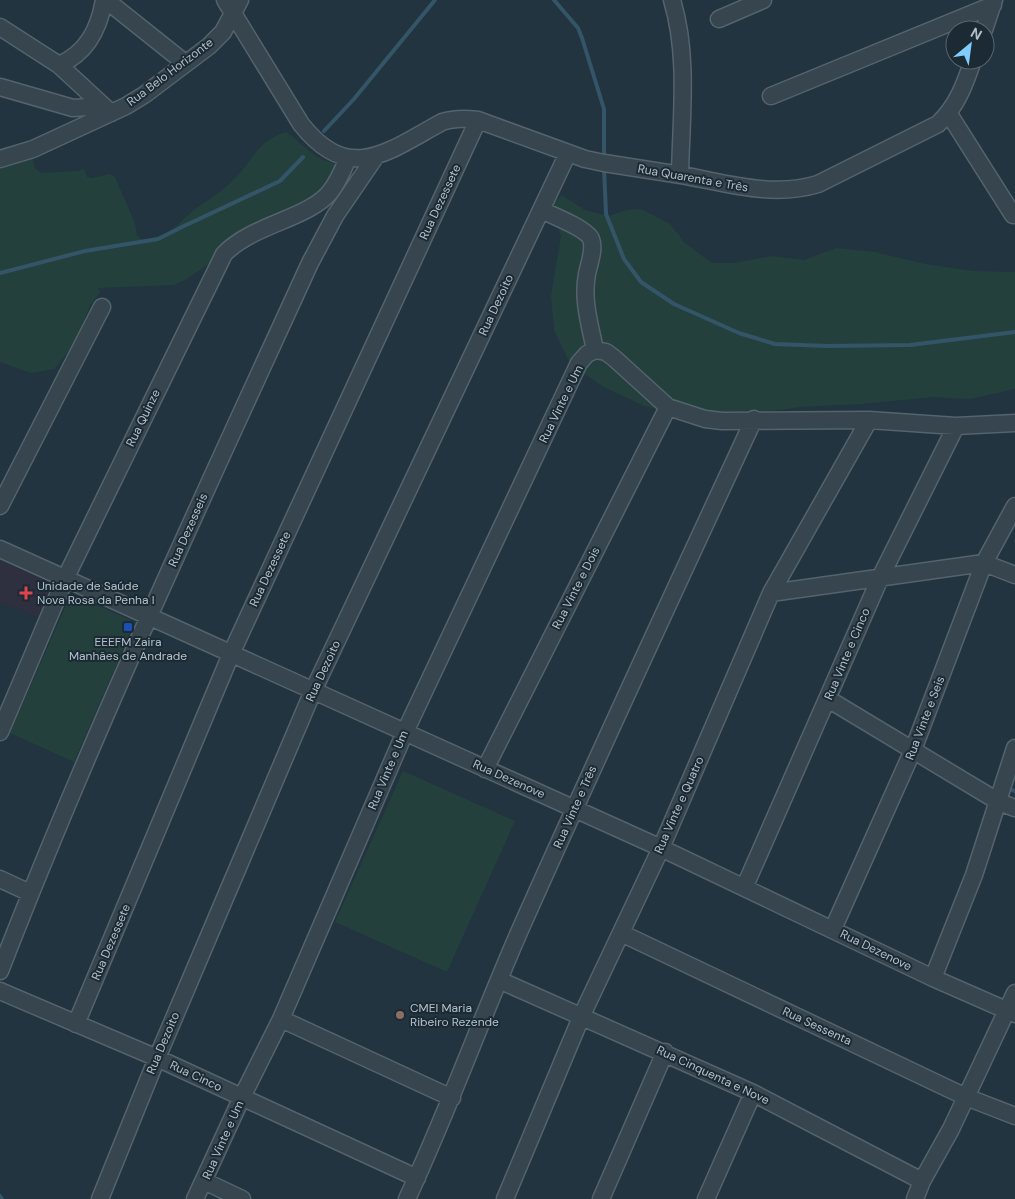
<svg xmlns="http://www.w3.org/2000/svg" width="1015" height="1199" font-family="'DM Sans',sans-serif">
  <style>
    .medical { fill: #2e2f3f }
    .green { fill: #23403d }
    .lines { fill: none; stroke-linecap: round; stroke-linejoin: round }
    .stream { stroke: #345467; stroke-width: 4 }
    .minor-casing { stroke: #54636c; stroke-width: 19 }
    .minor { stroke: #36454e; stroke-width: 16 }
    .health-dot { fill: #e0444e; stroke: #1b2a33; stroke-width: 2 }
    .transit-dot { fill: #1a4fb4; stroke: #1b2a33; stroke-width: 2 }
    .education-dot { fill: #8d6e63; stroke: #1b2a33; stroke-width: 2 }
    .labels { text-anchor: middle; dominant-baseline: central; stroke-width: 4; stroke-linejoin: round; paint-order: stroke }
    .street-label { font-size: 12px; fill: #b1c0ca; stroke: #1b2a33 }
    .poi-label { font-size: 12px; fill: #b1c0ca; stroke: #1b2a33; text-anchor: start }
  </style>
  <rect width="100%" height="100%" fill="#21343f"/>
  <path class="medical" d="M0,561l55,23 -14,35 -41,-17z"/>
  <path class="green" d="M286,132c10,7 21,18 32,25 14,8 33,7 39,24l-18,23 -11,6 -15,-9 -13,2 -33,15 -31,18 -26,27 -23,16 -13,6 -76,3 2,4 -10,14 -17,40 -19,23 -23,4 -31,-11v-200l25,-5 8,2 1,8 7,6 37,-2 6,-2 3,8 5,1 18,-4 5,3 20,46 2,12 7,7c23,1 35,-22 53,-34 14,-10 27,-18 39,-31 19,-19 21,-36 50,-45z
    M562,195l23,15 23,6 19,-6 14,-1 29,15 15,19 27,20h22l38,-7 32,4 32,-12 39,4 50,12 48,7 42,1v117l-45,10 -36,-2 -72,7 -61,3 -97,13 -60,-14 -40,-19 -34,-23 -16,-34 -3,-34 10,-60 -10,-30z
    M71,594l64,28 -61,140 -64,-29z
    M403,771l112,50 -68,151 -112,-50z"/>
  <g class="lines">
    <path class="stream" d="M554,0l24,28 4,10 22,71v49
      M324,131l30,-32 81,-99
      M604,168l2,46 18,45 17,23 33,22 65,29 36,11 52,2 83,-1 105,-13
      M0,273l85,-22 73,-12 24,-12 98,-46 23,-24
      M1006,788l9,3
      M0,1196l2,3"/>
    <defs>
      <path id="minor" d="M106,0l79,63
        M225,0l76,124c48,61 86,28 141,-2 12,-4 22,-4 36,-2l107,39 19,4c26,4 51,8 77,12 45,8 92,23 137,9l120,-60c19,-18 27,-40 35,-64
        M672,0c17,56 9,118 8,175
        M719,19l44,-19
        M0,27l59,38 52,48
        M984,30l10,-30
        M59,65c28,-12 40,-36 45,-65
        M0,87l73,21 30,-2
        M771,96l222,-91
        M949,114l64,101
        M0,159l33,-10 93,-43 18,-11 65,-49 14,-14 17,-32
        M541,210c11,5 46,19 50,29 4,10 -2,25 -4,35 -5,26 3,51 8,76
        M595,350l11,2 8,6 54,49 37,12 17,2 147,-1 87,6 59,-3
        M0,506l102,-199
        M0,549l661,299 272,130 82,36
        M771,593l213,-30 31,12
        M828,699l171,103 16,6
        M0,732l65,-153 159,-325c29,-30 84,-35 106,-62 8,-10 13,-22 18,-34
        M485,769l183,-362
        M0,879l30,14
        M745,886l136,-310 75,-150
        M833,929l80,-179 71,-187 31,-57
        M621,933l345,164 49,19
        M0,971c93,-240 203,-474 310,-708l25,-47 41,-60
        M933,978l41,-103 41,-127
        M499,980l254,113 169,88
        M0,991l157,67 260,120
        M281,1019l171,79
        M76,1024l155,-370 247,-534
        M204,1181l38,18
        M100,1199l57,-141 156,-367 255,-538
        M195,1199l47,-102 39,-78 124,-287 174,-369 8,-9 8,-4
        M407,1199c41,-88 74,-180 113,-269 76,-171 155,-341 234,-511
        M505,1199l77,-184 79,-167 110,-255 98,-173
        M601,1199l64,-147
        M706,1199l47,-106
        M915,1199l7,-18 29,-52 64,-136"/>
    </defs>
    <use href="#minor" class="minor-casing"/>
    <use href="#minor" class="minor"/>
  </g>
  <path class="health-dot" d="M23.5 585.5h5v5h5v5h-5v5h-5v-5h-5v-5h5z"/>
  <rect class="transit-dot" x="123" y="622" width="10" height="10" rx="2.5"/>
  <circle class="education-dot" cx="400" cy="1015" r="5"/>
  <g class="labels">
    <g class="street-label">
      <text transform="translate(170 72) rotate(-37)">Rua Belo Horizonte</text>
      <text transform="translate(693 178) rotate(10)">Rua Quarenta e Três</text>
      <text transform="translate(440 202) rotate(-65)">Rua Dezessete</text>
      <text transform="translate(496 305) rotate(-65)">Rua Dezoito</text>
      <text transform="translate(561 404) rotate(-64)">Rua Vinte e Um</text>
      <text transform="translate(143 418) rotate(-64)">Rua Quinze</text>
      <text transform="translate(188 530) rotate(-66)">Rua Dezesseis</text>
      <text transform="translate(270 569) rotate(-65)">Rua Dezessete</text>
      <text transform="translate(576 588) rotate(-63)">Rua Vinte e Dois</text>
      <text transform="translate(847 654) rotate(-67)">Rua Vinte e Cinco</text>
      <text transform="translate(323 671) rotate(-65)">Rua Dezoito</text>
      <text transform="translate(925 718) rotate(-69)">Rua Vinte e Seis</text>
      <text transform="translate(388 770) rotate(-67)">Rua Vinte e Um</text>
      <text transform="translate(509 779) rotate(24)">Rua Dezenove</text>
      <text transform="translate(679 805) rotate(-66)">Rua Vinte e Quatro</text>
      <text transform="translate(575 807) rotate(-66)">Rua Vinte e Três</text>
      <text transform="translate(111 942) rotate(-67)">Rua Dezessete</text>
      <text transform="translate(876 950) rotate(26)">Rua Dezenove</text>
      <text transform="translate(817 1026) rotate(25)">Rua Sessenta</text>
      <text transform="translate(163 1043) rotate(-67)">Rua Dezoito</text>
      <text transform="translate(713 1075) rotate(25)">Rua Cinquenta e Nove</text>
      <text transform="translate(196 1076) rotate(25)">Rua Cinco</text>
      <text transform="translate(223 1140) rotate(-66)">Rua Vinte e Um</text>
    </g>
    <g class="poi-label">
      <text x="37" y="586">Unidade de Saúde<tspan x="37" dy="14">Nova Rosa da Penha I</tspan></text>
      <text x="128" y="642" text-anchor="middle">EEEFM Zaira<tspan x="128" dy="14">Manhães de Andrade</tspan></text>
      <text x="410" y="1008">CMEI Maria<tspan x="410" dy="14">Ribeiro Rezende</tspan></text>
    </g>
  </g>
  <g transform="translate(970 45) rotate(29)"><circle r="24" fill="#1b2a33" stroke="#57666f"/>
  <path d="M0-4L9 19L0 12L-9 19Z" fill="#81ccff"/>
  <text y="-8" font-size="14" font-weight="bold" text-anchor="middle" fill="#b1c0ca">N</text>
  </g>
</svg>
